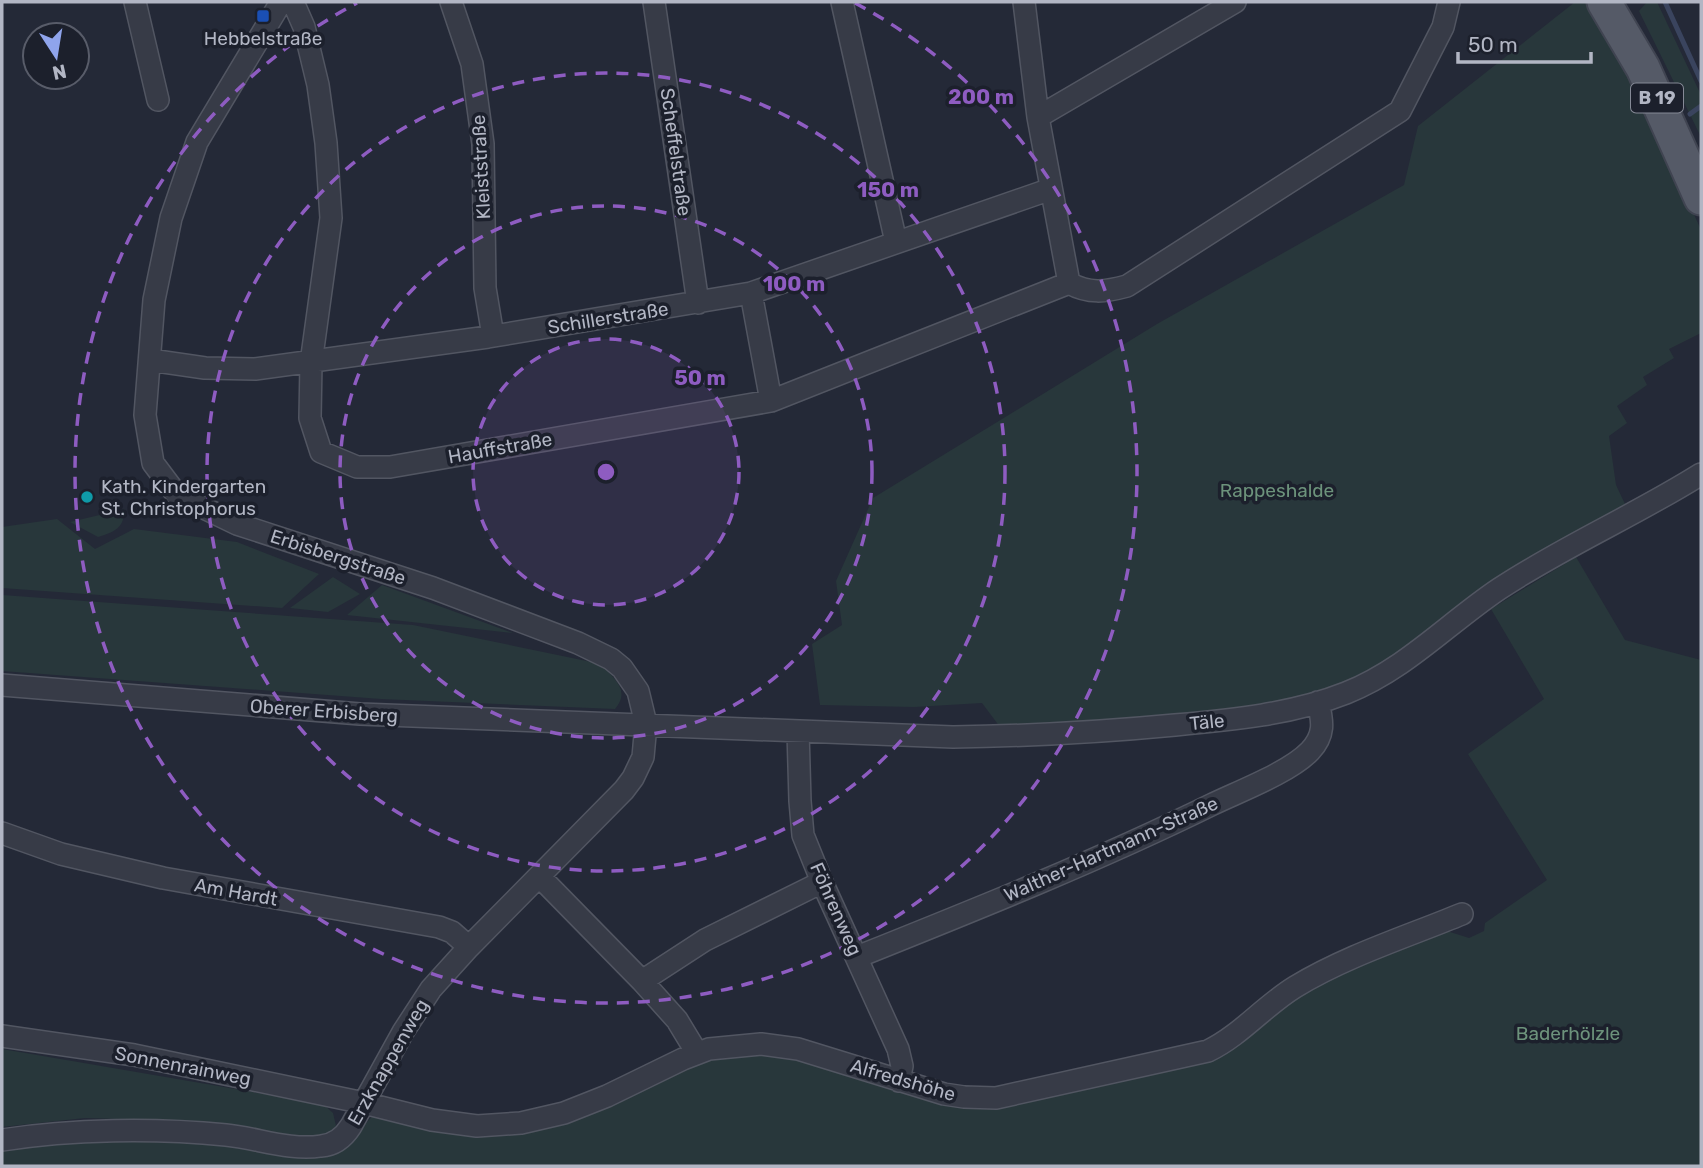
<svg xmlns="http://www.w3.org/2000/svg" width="1703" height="1168" font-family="Rubik,sans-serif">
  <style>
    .green { fill: #28373b }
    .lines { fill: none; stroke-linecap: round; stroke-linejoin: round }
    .stream { stroke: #3a445e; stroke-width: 5 }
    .minor-casing { stroke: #525662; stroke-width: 24 }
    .primary-casing { stroke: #404451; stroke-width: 37 }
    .minor { stroke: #373b47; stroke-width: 21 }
    .primary { stroke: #555a67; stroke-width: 33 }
    .ring { fill: none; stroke: #8e5cc1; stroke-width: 3.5; stroke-dasharray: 12 9 }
    .transit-dot { fill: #1a4fb4; stroke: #1c202c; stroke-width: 2.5 }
    .culture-dot { fill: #0f9aa8; stroke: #1c202c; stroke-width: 2.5 }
    .labels { text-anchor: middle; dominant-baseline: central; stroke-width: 7; stroke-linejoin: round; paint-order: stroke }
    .shield { fill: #1c202c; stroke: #858996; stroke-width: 2 }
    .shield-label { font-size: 18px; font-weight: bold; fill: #b2b6c4 }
    .poi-label { font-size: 19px; fill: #b2b6c4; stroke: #1c202c }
    .street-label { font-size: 19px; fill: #b2b6c4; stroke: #1c202c }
    .park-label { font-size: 19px; fill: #6c927b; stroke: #1c202c }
    .centre { fill: #8e5cc1; stroke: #1c202c; stroke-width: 3.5 }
    .ring-label { font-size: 21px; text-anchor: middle; font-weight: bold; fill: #8e5cc1; stroke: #1c202c; stroke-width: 7; stroke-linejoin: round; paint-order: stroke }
  </style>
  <rect width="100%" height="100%" fill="#242937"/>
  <path class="green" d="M1575,2h11l23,35 31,57 61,136v103l-32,16 5,9 -31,19 4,8 -30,21 10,17 -18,13 7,49 9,19 -106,63 -127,91 -39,22 -26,10 -72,16 -67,8 -188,13 -18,-24 -68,4 -94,-2 -8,-61 30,-19 -6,-44 37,-83 284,-174 247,-139 14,-59z
    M1647,2h10l44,93v42l-62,-126z
    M125,509c-2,20 -9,22 -27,28l-28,-15z
    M57,519l38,30 39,-20 103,13 82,32 -37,34 -280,-20v-61z
    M1576,557l49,83 76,20v506h-1699v-17c114,-15 221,-5 336,3 17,-8 21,-24 35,-36l100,17 236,-77 62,-4 170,49 233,-34 141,-86 132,-50 22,7 15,-7 1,-8 62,-43 -79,-126 76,-55 -53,-90z
    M333,577l27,17 -32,18 -38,-4z
    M382,585l131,48 -166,-18z
    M2,595l411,30 188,39c13,15 30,26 14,45l-234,-10 -379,-28z
    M2,1049l321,55 10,9 3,13 -7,8 -17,3 -159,-17 -68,-2 -83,9z"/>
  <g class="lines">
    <path class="stream" d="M1665,2l36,79
      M1690,114l11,-8"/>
    <defs>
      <path id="minor" d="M135,2l23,98
        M293,2l11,25 14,58 8,58 5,75 -20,145 -1,55 11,34 36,15h33l381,-66 298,-118
        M451,2l21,62 11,80 2,144 8,48
        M654,2l44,301
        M842,2l54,240
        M1024,2l14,115 31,166
        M1038,117l197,-115
        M1069,283c20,11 36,9 58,3l273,-175 43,-84 6,-25
        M751,293l20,108
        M150,360l55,8 50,1 233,-32 263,-44 300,-104
        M2,685l358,29 593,23c75,-1 148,-5 222,-12 57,-5 118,-11 171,-32 60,-24 101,-69 153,-104 65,-43 137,-74 202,-115
        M798,731l2,70 3,34 19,47 76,167 4,17 -3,15
        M2,833l59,21 102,24 276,49 13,5 17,15
        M539,876l103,105 35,39 20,33
        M857,957c120,-48 240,-96 356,-153 27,-13 77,-32 97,-53 15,-16 13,-29 8,-49
        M642,981l63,-41 117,-58
        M2,1036l132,19 230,48 68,17 45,6 44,-3 43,-10 43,-17 76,-37 26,-10 52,-5 37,5 146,45 20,3 32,1 212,-47c33,-16 56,-45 87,-64 51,-31 111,-50 167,-73
        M2,1140c71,-11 152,-12 224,-5 31,3 64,16 95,11 14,-1 23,-9 30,-20l52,-94 28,-43 38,-42 155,-157 9,-12 10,-21 3,-33 -8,-33 -16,-23 -11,-9 -33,-16 -145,-55 -196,-64 -60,-29 -24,-32 -8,-48 9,-115 17,-82 26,-76 84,-140"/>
      <path id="primary" d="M1604,2l39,66 58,130"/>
    </defs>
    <use href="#minor" class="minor-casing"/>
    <use href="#primary" class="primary-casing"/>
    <use href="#minor" class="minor"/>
    <use href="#primary" class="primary"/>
  </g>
  <circle cx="606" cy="472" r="133" fill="#8e5cc1" fill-opacity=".12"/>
  <g class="ring">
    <circle cx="606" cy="472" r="133"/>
    <circle cx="606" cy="472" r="266"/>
    <circle cx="606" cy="472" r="399"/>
    <path d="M855 3A531 531 0 1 1 357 3"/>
  </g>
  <rect class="transit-dot" x="256" y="9" width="14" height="14" rx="3.5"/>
  <circle class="culture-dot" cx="87" cy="497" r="7"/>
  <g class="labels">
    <rect class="shield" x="1631" y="83.5" width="52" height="29" rx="5"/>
    <g class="shield-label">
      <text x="1657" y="98">B 19</text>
    </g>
    <g class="poi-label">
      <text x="263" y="38">Hebbelstraße</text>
      <text x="101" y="486" text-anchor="start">Kath. Kindergarten<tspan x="101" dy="22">St. Christophorus</tspan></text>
    </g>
    <g class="street-label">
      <text transform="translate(676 152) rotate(82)">Scheffelstraße</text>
      <text transform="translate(481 167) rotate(-93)">Kleiststraße</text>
      <text transform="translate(608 318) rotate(-9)">Schillerstraße</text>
      <text transform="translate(500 448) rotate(-10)">Hauffstraße</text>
      <text transform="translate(338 557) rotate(18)">Erbisbergstraße</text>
      <text transform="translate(324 711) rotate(4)">Oberer Erbisberg</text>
      <text transform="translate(1207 722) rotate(-6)">Täle</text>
      <text transform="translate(1111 849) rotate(-24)">Walther-Hartmann-Straße</text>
      <text transform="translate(236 892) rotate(10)">Am Hardt</text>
      <text transform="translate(836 909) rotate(66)">Föhrenweg</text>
      <text transform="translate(388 1062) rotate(-60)">Erzknappenweg</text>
      <text transform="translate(183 1066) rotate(11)">Sonnenrainweg</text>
      <text transform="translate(903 1080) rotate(16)">Alfredshöhe</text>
    </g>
    <g class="park-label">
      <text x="1277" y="490">Rappeshalde</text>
      <text x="1568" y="1033">Baderhölzle</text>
    </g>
  </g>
  <circle cx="606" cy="472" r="10" class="centre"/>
  <g class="ring-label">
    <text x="981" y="104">200 m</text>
    <text x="888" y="197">150 m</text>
    <text x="794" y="291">100 m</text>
    <text x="700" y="385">50 m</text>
  </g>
  <rect width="1703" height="1168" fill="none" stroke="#b2b6c4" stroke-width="7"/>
  <g transform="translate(56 56) rotate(168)"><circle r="33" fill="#1c202c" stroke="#585c69" stroke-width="2"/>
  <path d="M0-5L12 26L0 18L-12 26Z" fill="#8fa4ec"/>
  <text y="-10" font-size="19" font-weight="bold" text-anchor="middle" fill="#b2b6c4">N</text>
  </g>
  <path d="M1458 52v10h133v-10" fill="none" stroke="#b2b6c4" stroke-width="3.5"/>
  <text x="1468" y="52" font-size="21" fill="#b2b6c4" stroke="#1c202c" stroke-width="5" paint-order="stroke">50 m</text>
</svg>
